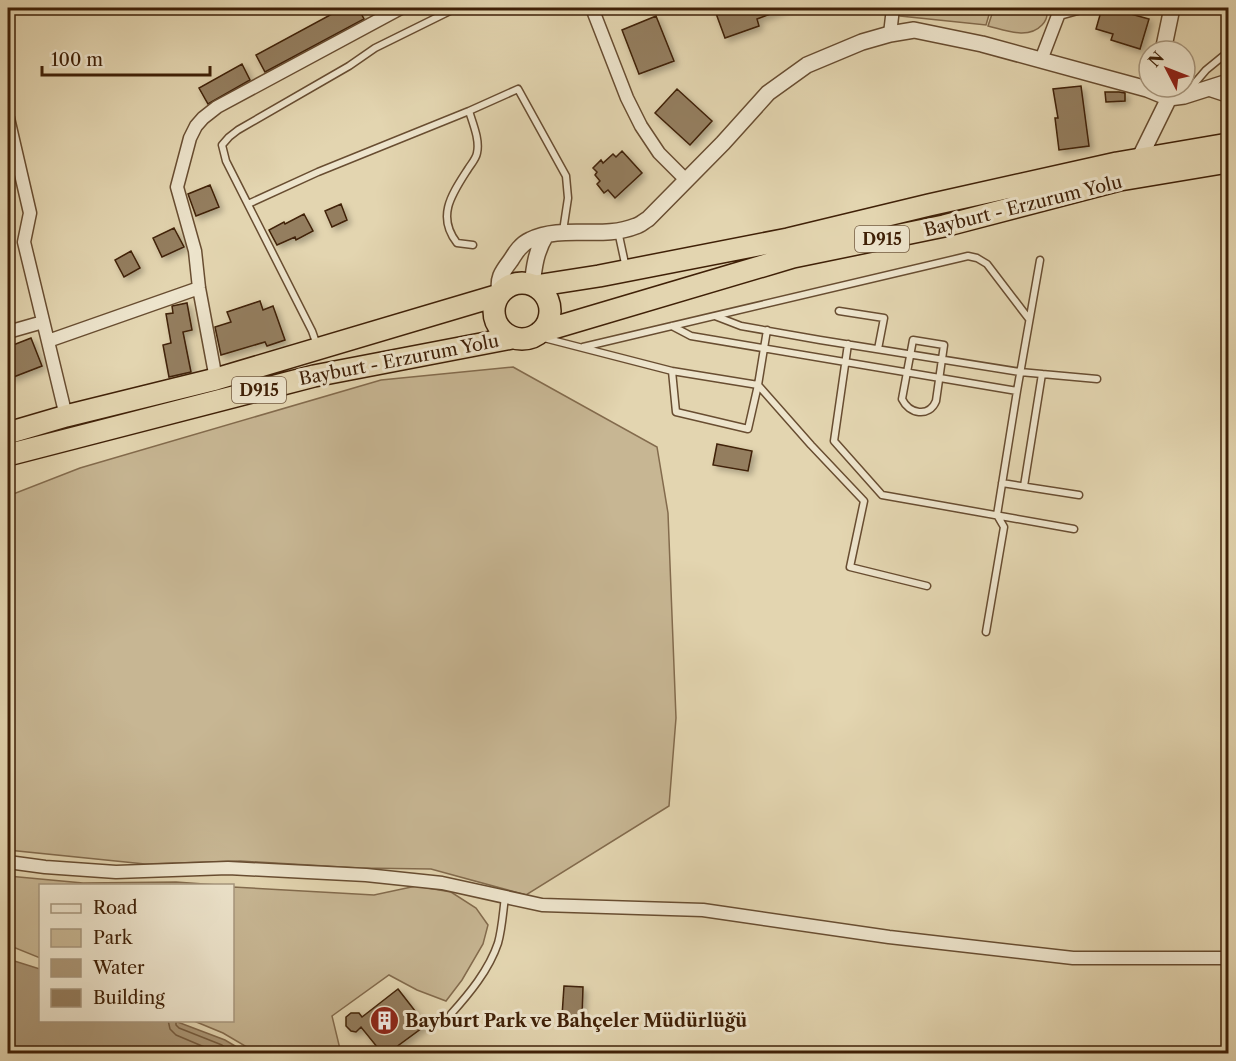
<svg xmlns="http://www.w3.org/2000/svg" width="1236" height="1061" font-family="'Libre Caslon Text',serif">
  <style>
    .green { fill: #c7b693; stroke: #836b4d; stroke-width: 1.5 }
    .water { fill: #ab9777; stroke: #80674a; stroke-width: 1.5 }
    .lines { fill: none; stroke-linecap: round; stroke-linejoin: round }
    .shore { stroke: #755c3f; stroke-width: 1.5 }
    .building { fill: #947e5f; stroke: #3f2007; stroke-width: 1.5; filter: url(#shadow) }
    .service-casing { stroke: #684d31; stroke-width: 9 }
    .minor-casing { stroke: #684d31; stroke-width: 15 }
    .tertiary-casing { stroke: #684d31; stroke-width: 18 }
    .trunk-casing { stroke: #3f2007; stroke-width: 24 }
    .service { stroke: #ede4cc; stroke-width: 6 }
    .minor { stroke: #ede4cc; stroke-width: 12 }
    .tertiary { stroke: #ede4cc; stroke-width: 15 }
    .trunk { stroke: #e3d5b0; stroke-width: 21 }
    .labels { text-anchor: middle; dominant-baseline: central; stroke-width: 6; stroke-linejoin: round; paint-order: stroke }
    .shield { fill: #ede4cc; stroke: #735b42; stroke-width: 1.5 }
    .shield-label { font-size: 16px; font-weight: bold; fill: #3f2007 }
    .street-label { font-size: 18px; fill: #3f2007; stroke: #ede4cc }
    .poi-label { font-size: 18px; font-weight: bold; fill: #3f2007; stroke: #ede4cc; text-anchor: start }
  </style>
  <defs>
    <filter id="shadow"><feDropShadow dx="3.5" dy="3.5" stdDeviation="3" flood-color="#0004"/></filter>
  </defs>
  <rect width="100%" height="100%" fill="#e3d5b0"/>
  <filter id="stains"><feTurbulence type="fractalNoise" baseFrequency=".00333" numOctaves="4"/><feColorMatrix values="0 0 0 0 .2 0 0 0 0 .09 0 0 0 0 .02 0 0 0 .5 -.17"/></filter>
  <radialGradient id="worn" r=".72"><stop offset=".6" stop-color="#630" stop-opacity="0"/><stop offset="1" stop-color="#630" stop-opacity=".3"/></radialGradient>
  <path class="green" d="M899,8h92l-5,17 -86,-9 -2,-2z
    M994,8h52c2,6 1,12 -4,17 -14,15 -37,5 -54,1z
    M513,367l144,80 11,66 8,205 -7,88 -143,89 -95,-26 -72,-1 -119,-7 -95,3 -137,-14v-354l72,-28 301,-88z
    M8,876l75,7 93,-1 42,3 -178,1v72l-32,-13z
    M416,886l35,6 25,16 12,17 -5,19 -21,36 -16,21 -29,-11 -28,-15 -57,41 9,37h-84l-34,-20 -29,-12 38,-1 1,-133 141,8z"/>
  <path class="water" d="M8,959l32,10v51l135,1 50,19 22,13h-239z"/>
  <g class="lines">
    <path class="shore" d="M168,1020l2,9 6,6 45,19
      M176,1020v5l3,3 43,17 13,9"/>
  </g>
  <path class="building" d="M343,8h15l6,11 -99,53 -9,-17z
    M714,8h72l-29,11 2,7 -34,12z
    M1102,8h7l40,11 -9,30 -29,-9 2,-6 -17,-5z
    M656,16l18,45 -35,13 -17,-44z
    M242,64l8,16 -42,24 -9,-16z
    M1081,86l8,60 -30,4 -4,-32h3l-5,-29z
    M677,89l35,32 -22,24 -35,-32z
    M1105,92h14l6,1v8l-19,1z
    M622,151l20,22 -27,25 -7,-8 -4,3 -7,-9 3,-3 -5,-6 2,-3 -4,-4 8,-8 2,3 10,-9 3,3z
    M210,185l9,22 -23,9 -8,-22z
    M341,204l6,16 -15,7 -7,-16z
    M304,214l9,17 -17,9 -1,-3 -18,8 -8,-15 15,-8 1,2z
    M174,228l10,19 -22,10 -9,-19z
    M131,251l9,17 -16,9 -9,-17z
    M260,301l3,9 10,-4 12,34 -18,6 -2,-4 -44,13 -6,-28 16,-5 -4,-10z
    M187,303l5,27 -9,2 8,40 -22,5 -6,-32 8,-2 -5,-29 7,-1 -1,-7z
    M31,338l11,28 -31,12 -3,-7v-24z
    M717,444l35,7 -4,20 -35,-6z
    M564,986l19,1 -1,30 -20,-1z
    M398,989l28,36 -38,28h-6l-21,-26 -5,5 -5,-1 -5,-5v-9l5,-4h8l3,4z"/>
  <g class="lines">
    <defs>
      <path id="service" d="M1188,91l18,-21 22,-18
        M469,111c4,13 11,29 8,42 -1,6 -6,11 -9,16 -16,25 -32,47 -11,74l16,2
        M248,204l70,-32 151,-61 49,-22 48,87 2,22 -5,33
        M618,231l8,37
        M839,311l45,7 -6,31
        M715,316l26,10 79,14 200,32 77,7
        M672,326l19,10 326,55
        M544,338l128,33 86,14 53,60 53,56 -14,66 77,19
        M913,340l31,5 -8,56c-7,17 -27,13 -34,-2z
        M848,344l-14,97 48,54 192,34
        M317,345l-5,-14 -86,-170 -4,-16 7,-8 9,-7 111,-64 26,-18 81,-40
        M583,347l385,-91 9,2 10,6 42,55
        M672,371l4,41 72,17 10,-44 9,-55
        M1002,483l77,12
        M1024,486l18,-112
        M986,632l18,-105 -7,-12 20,-124 23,-131
        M451,1014c18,-20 38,-44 47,-71 4,-14 5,-31 7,-46"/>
      <path id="minor" d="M592,8l35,90 14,28 18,27 27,27
        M1059,13l18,-5
        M890,34l3,-26
        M1041,60l18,-47
        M1207,89l21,7
        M8,118l22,95 -6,29 42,174
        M8,332l35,-10
        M48,341l151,-53
        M216,379l-17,-91 -4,-37 -18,-64 13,-49 6,-12 7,-8 14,-11 184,-99
        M8,862l37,5 71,5 112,-4 138,7 76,8 100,22 161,5 186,27 184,21h155"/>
      <path id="tertiary" d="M1163,51l9,-43
        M1139,159l30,-61 -2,-9
        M532,286c2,-19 4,-35 14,-51
        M500,293c-3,-15 2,-21 11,-33 5,-8 10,-16 19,-20 33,-16 72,0 106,-14 4,-1 8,-5 12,-7l75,-76 45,-50 39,-28 55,-23 28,-8 24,-4 68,14 165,45 22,9 15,-2 44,-14"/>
      <path id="trunk" d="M494 311a28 28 0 1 1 56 0a28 28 0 1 1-56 0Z
        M535,286l64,-10 189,-37 141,-34 188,-42 111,-19
        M540,332l253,-75 151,-31 176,-46 108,-18
        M8,433l58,-17 150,-37 283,-84
        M8,455l306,-79 198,-38"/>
    </defs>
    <use href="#service" class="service-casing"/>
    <use href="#minor" class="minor-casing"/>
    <use href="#tertiary" class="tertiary-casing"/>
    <use href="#trunk" class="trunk-casing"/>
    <use href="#service" class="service"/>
    <use href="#minor" class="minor"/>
    <use href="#tertiary" class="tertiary"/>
    <use href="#trunk" class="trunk"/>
  </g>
  <defs>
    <symbol id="building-disc" viewBox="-11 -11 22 22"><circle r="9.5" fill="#8f2418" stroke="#ede4cc"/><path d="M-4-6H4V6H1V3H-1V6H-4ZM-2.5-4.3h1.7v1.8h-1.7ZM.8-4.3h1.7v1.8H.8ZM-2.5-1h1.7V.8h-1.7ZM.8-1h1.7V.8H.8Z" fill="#fff"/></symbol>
  </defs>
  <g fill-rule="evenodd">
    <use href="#building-disc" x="368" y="1004" width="33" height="33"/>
  </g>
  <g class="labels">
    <g class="shield">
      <rect x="855" y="226" width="54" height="26" rx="4.5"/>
      <rect x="232" y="377" width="54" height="26" rx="4.5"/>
    </g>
    <g class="shield-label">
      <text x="882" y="239">D915</text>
      <text x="259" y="390">D915</text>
    </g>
    <g class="street-label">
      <text transform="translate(1023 206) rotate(-14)">Bayburt - Erzurum Yolu</text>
      <text transform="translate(399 360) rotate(-11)">Bayburt - Erzurum Yolu</text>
    </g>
    <g class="poi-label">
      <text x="405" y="1021">Bayburt Park ve Bahçeler Müdürlüğü</text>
    </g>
  </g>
  <rect width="1236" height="1061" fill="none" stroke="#e3d5b0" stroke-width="30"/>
  <rect x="9" y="9" width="1218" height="1043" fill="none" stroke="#3f2007" stroke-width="3"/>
  <rect x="15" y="15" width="1206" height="1031" fill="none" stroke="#3f2007" stroke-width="1.5"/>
  <rect x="39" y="884" width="195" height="138" fill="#ede4cc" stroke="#a7967d" stroke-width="1.5"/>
  <rect x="51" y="904" width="30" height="9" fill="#ede4cc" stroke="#a7967d" stroke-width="1.5"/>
  <text x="93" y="914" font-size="18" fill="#3f2007">Road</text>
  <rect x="51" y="929" width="30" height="18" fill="#c7b693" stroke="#a7967d" stroke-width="1.5"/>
  <text x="93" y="944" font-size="18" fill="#3f2007">Park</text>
  <rect x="51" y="959" width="30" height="18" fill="#ab9777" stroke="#a7967d" stroke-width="1.5"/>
  <text x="93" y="974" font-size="18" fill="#3f2007">Water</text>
  <rect x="51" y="989" width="30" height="18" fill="#947e5f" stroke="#a7967d" stroke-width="1.5"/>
  <text x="93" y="1004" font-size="18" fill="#3f2007">Building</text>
  <g transform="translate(1167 69) rotate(312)"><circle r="28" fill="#ede4cc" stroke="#a7967d" stroke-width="1.5"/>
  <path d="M0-4.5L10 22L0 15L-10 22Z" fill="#8f2418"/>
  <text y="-9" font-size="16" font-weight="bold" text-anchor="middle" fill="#3f2007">N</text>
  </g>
  <path d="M42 66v9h168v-9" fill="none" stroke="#3f2007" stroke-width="3"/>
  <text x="51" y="66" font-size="18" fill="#3f2007" stroke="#ede4cc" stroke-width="4.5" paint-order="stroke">100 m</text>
  <rect width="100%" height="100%" filter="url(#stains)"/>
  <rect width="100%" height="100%" fill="url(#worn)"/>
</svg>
